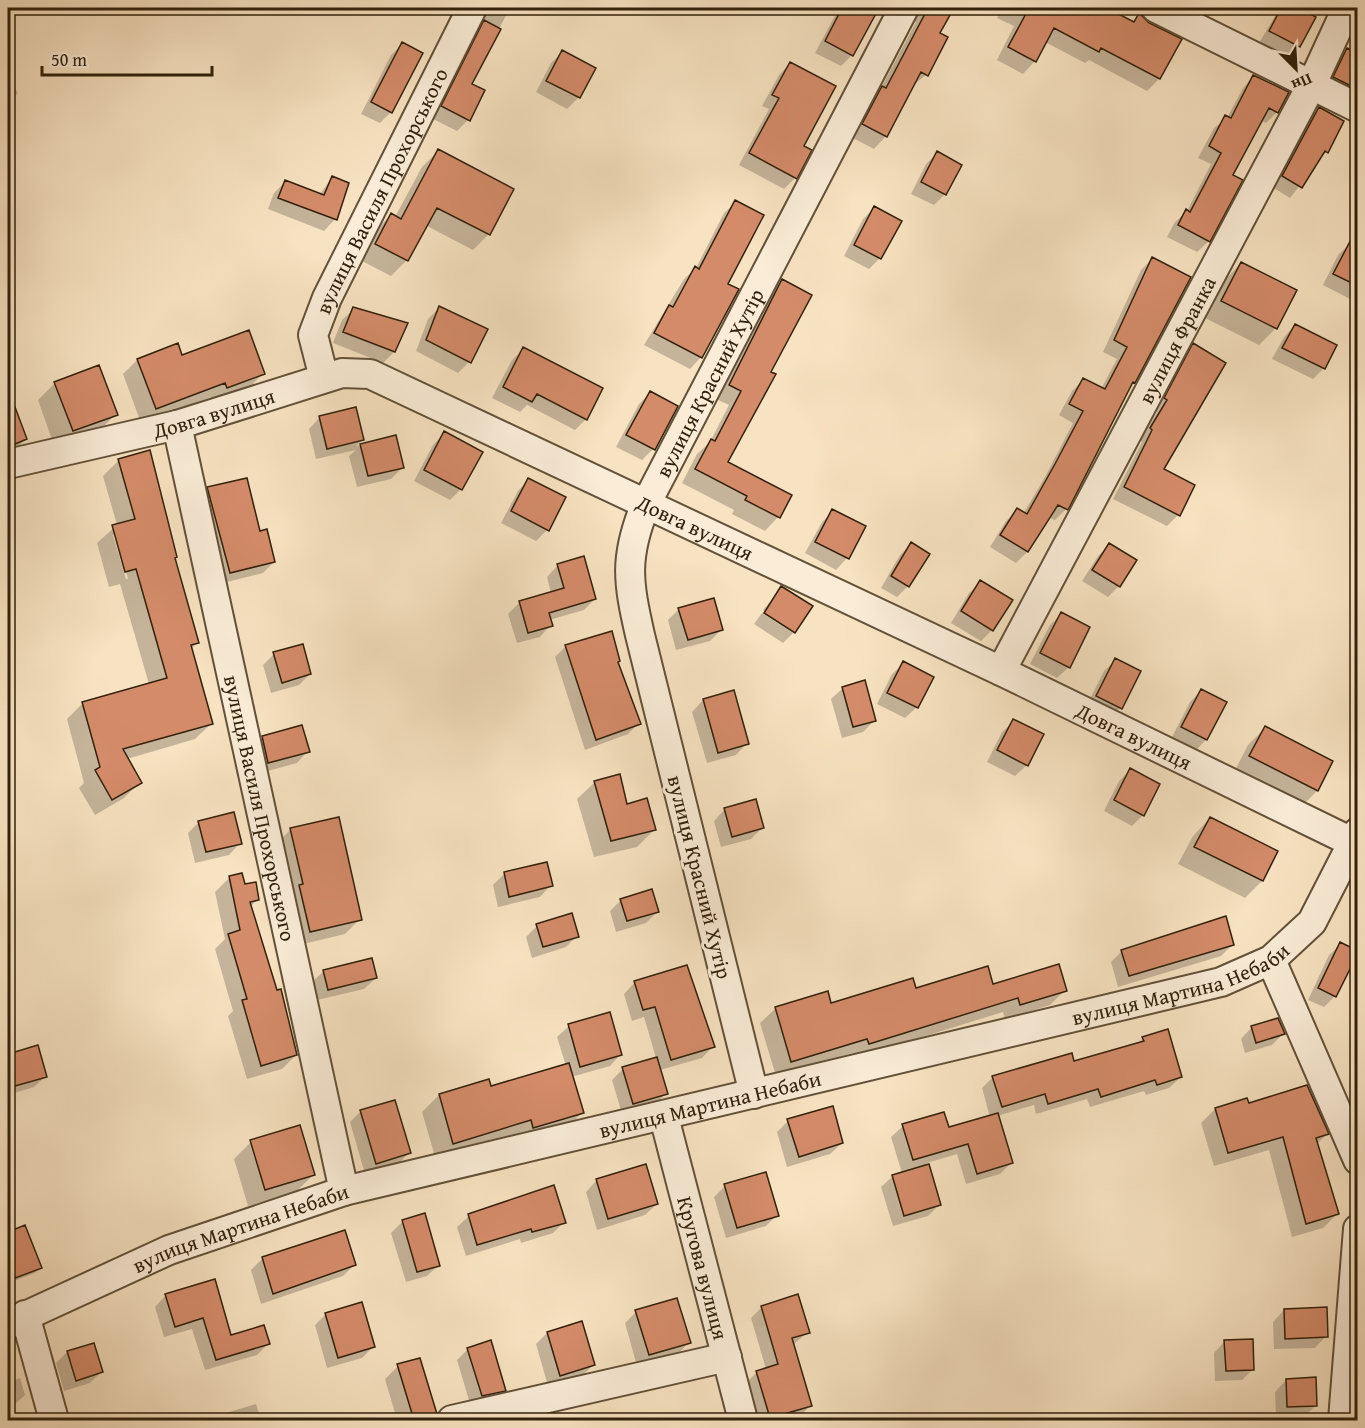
<svg xmlns="http://www.w3.org/2000/svg" width="1365" height="1428" font-family="'Gentium Book Plus',serif">
  <style>
    .shadow { fill: #0003; fill-rule: evenodd }
    .building { fill: #d48b6a; stroke: #31210a; stroke-width: 1.5 }
    .lines { fill: none; stroke-linecap: round; stroke-linejoin: round }
    .minor-casing { stroke: #625138; stroke-width: 32 }
    .minor { stroke: #faecd7; stroke-width: 28 }
    .labels { text-anchor: middle; dominant-baseline: central; stroke-width: 6; stroke-linejoin: round; paint-order: stroke }
    .street-label { font-size: 21px; fill: #31210a; stroke: #faecd7 }
  </style>
  <rect width="100%" height="100%" fill="#f7e2c1"/>
  <filter id="stains"><feTurbulence type="fractalNoise" baseFrequency=".00333" numOctaves="4"/><feColorMatrix values="0 0 0 0 .2 0 0 0 0 .09 0 0 0 0 .02 0 0 0 .5 -.17"/></filter>
  <radialGradient id="worn" r=".72"><stop offset=".6" stop-color="#630" stop-opacity="0"/><stop offset="1" stop-color="#630" stop-opacity=".3"/></radialGradient>
  <path class="shadow" d="M475,8h35l-40,76 -2,36 -11,11 -26,-13z
    M839,8h27l9,4 -23,43 -11,11 -26,-13z
    M914,8h38l-14,26 -12,41 -14,11 -26,50 -12,13 -23,-12 19,-37 10,-10 36,-68 -7,-5z
    M993,8h110l29,14 7,-7 9,9 31,16 -20,39 -12,12 -58,-31 -4,3 -40,-21 -10,19 -12,13 -26,-14 17,-34 -17,-8 4,-7z
    M1280,8h16l18,9 -15,30 -11,11 -29,-15z
    M402,44l-11,68 -11,11 -19,-9 30,-59z
    M1347,50l11,5v30l-13,14 -22,-10 13,-28z
    M562,52l32,17 -15,28 -12,12 -31,-17 15,-29z
    M790,63l12,84 -7,31 -11,11 -45,-24 30,-56 -7,-3 17,-31z
    M8,76l10,17 -10,10z
    M1254,76l23,36 -11,11 -6,-3 -29,55 -22,66 -12,11 -30,-15 8,-15 12,-11 24,-47 -13,-6 16,-30 13,-10 16,-30z
    M1319,109l7,43 -36,46 -18,-11 36,-67z
    M438,151l74,39 -23,44 -16,16 -48,-25 -18,35 -16,16 -31,-16 15,-29 16,-16 4,2 27,-50z
    M937,153l8,41 -11,11 -23,-11 15,-30z
    M332,178l15,6 -12,35 -11,12 -56,-22 6,-16 11,-11 34,13z
    M736,202l-10,82 -25,73 -11,12 -46,-24 40,-66 12,-11 28,-55z
    M874,208l6,50 -11,11 -25,-13 19,-37z
    M1350,244l8,4v44l-8,7 -27,-14 15,-30z
    M1152,259l37,19 -61,110 -62,121 -11,11 -7,-3 -21,35 -11,11 -26,-16 16,-26 11,-11 6,4 22,-37 28,-54 -14,-8 13,-24 11,-11 18,9 16,-30 -14,-7 38,-82z
    M1241,263l35,65 -17,17 -54,-27 19,-37z
    M782,281l-13,91 -43,90 52,55 -13,14 -33,-17 2,-4 -52,-27 15,-29 13,-12 19,-37 -13,-6 52,-104z
    M439,308l30,54 -11,11 -42,-22 12,-32z
    M354,309l40,43 -11,11 -50,-20 9,-23z
    M1295,325l29,43 -11,11 -41,-20 12,-22z
    M1194,345l-32,125 16,45 -11,11 -54,-27 29,-57 -2,-2 17,-28 -3,-2 28,-54z
    M524,349l62,70 -11,11 -48,-25 -7,7 -28,-14 20,-38z
    M181,357l82,16 -14,15 -36,13 -2,-4 -70,26 -18,-49 14,-14z
    M55,383l61,31 -17,17 -44,17 -17,-48z
    M8,391l18,48 -12,11 -6,3z
    M650,393l3,56 -11,11 -26,-13 23,-43z
    M320,417l42,23 -6,6 39,-9 8,30 -12,12 -34,8 -8,-31 7,-6 -40,9 -7,-30z
    M444,433l17,56 -11,11 -36,-19 19,-36z
    M119,460l55,98 23,85 -6,6 21,74 -17,16 -68,20 13,23 -16,16 -29,17 -16,-27 5,-5 -17,-64 16,-16 66,-19 -29,-100 -11,3 -12,-44 20,-18 -14,-49zM113,535h3l12,44h-2z
    M529,479l18,51 -11,11 -35,-18 17,-32z
    M208,489l50,43 16,30 -11,11 -44,11 -22,-84z
    M833,511l31,16 -17,31 -11,12 -31,-17 17,-31z
    M911,544l-3,42 -11,11 -16,-9 19,-33z
    M1109,545l10,41 -11,11 -26,-16 16,-25z
    M558,565l37,34 -11,11 -35,10 2,5 -11,12 -23,6 -9,-29 12,-12 31,-9 -4,-16z
    M981,582l11,48 -11,11 -30,-18 18,-30z
    M782,588l29,19 -17,26 -31,-23z
    M679,609l42,21 -11,11 -34,9 -8,-30z
    M762,613l31,20 -10,10 -29,-19z
    M1061,614l8,53 -12,11 -27,-14 20,-39z
    M566,646l50,17 23,60 -11,11 -43,16 -30,-93z
    M274,654l36,20 -11,11 -28,8 -8,-28z
    M1116,660l23,11 -19,37 -11,12 -23,-13 18,-36z
    M904,663l13,44 -12,11 -28,-14 15,-30z
    M843,688l32,32 -12,12 -21,6 -11,-39z
    M1201,691l24,12 -19,37 -11,11 -24,-12 19,-37z
    M1358,693v13l-6,-2z
    M703,700l44,43 -11,12 -29,8 -15,-51z
    M1014,721l13,44 -12,11 -28,-14 15,-30z
    M1265,728l66,34 -14,29 -17,17 -67,-34 15,-29z
    M263,738l45,13 -11,12 -40,11 -6,-25z
    M1130,770l13,45 -11,11 -28,-15 15,-30z
    M595,782l59,48 -17,17 -43,10 -17,-58z
    M725,809l38,18 -12,12 -30,8 -7,-26z
    M338,818l22,101 -15,15 -50,12 -20,-101 15,-15z
    M1210,818l66,34 -14,29 -17,17 -67,-34 15,-28z
    M199,822l41,21 -11,12 -34,8 -7,-30z
    M504,874l47,11 -11,12 -42,10 -5,-22z
    M229,878l15,8 14,13 -8,8 46,148 -14,14 -35,10 -19,-63 5,-5 -18,-62 10,-10 -10,-47z
    M621,900l36,12 -11,11 -30,9 -6,-21z
    M8,923l6,16 -6,6z
    M537,926l40,10 -11,11 -34,11 -6,-21z
    M1233,944l-12,12 -103,31 -7,-25 11,-11z
    M1341,944l-6,52 -11,11 -16,-7 21,-45z
    M324,971l52,7 -12,11 -47,11 -5,-18z
    M635,982l78,64 -11,12 -42,12 6,23 -11,12 -33,9 -10,-34 11,-11 33,-11 -12,-41 -12,4 -8,-27z
    M992,986l73,4 -15,15 -45,14 -2,-7 -149,46 -1,-5 -77,23 -16,-53 16,-15 54,-3 85,-15z
    M569,1026l52,28 -11,12 -39,11 11,36 -17,17 -129,30 -14,-48 17,-17 51,-7 76,-22 -9,-29z
    M1252,1027l31,7 -11,11 -27,8 -4,-14z
    M1143,1038l38,39 -12,11 -23,7 -2,-4 -54,16 -3,-8 -51,15 -2,-9 -37,11 14,47 -11,11 -34,10 -9,-30 -30,9 13,41 -12,12 -35,10 -12,-39 12,-11 9,-3 -11,-36 12,-11 45,3 42,-12 -8,-29 11,-11 80,-14 64,-19z
    M37,1047l9,29 -12,11 -26,8v-39z
    M1246,1100l2,5 79,29 -11,11 21,69 -14,14 -31,9 -23,-87 -55,16 -13,-43 14,-14z
    M361,1111l48,42 -11,11 -33,10 -15,-52z
    M788,1121l54,22 -12,11 -43,13 -10,-35z
    M251,1142l62,33 -17,17 -48,14 -14,-47z
    M597,1180l60,24 -12,11 -48,15 -11,-38z
    M725,1186l52,29 -11,11 -40,12 -12,-41z
    M469,1216l95,6 -11,11 -32,10 -1,-4 -54,17 -9,-29z
    M403,1221l36,44 -12,11 -21,6 -15,-49z
    M24,1227l16,40 -5,6 -26,10 -1,-49z
    M262,1259l93,5 -12,12 -82,28 -10,-34z
    M214,1281l16,56 38,7 -11,11 -52,15 -13,-41 -28,8 -9,-30 11,-12z
    M762,1307l46,25 -15,13 18,60 -12,12 -12,3h-30l-11,-37 11,-11 9,-3 -15,-51z
    M1284,1310l42,26 -11,12 -41,1 -1,-27z
    M636,1312l53,30 -11,12 -41,12 -12,-43z
    M326,1314l47,33 -11,11 -35,10 -12,-43z
    M547,1333l46,32 -11,11 -34,10 -12,-42z
    M1225,1341l28,28 -11,11 -27,1 -1,-28z
    M468,1349l36,41 -11,11 -22,6 -14,-47z
    M67,1352l34,20 -11,11 -26,8 -8,-28z
    M398,1366l37,48v6h-38l-12,-41z
    M20,1378l5,17 -12,11 -5,2v-26z
    M1286,1380l30,25 -11,11 -29,1 -1,-25z
    M256,1404l5,16h-50l5,-4z"/>
  <path class="building" d="M842,8h37l-26,48 -28,-15z
    M928,8h26l-14,25 8,4 -20,39 -7,-4 -34,65 -25,-13 20,-38 4,2z
    M1029,8h78l27,14 5,-9 10,10 33,16 -22,40 -59,-31 -2,4 -45,-24 -18,34 -28,-15z
    M1281,8h18l17,9 -16,30 -31,-16z
    M484,20l17,9 -29,55 13,6 -15,31 -29,-15z
    M402,42l21,11 -31,60 -21,-11z
    M1347,48l11,5 -1,36 -24,-12z
    M562,50l34,18 -16,30 -34,-17z
    M790,62l46,24 -32,60 8,4 -15,29 -48,-26 30,-55 -7,-3z
    M1253,75l36,17 -11,21 -9,-5 -36,67 10,5 -33,62 -32,-17 8,-16 4,3 31,-59 -12,-7 16,-31 6,3z
    M1319,107l25,14 -16,32 -3,-2 -23,37 -20,-12z
    M438,149l76,40 -24,46 -53,-27 -29,53 -33,-17 16,-31 10,6z
    M937,151l25,14 -16,30 -25,-13z
    M332,176l17,7 -12,37 -59,-22 7,-18 39,15z
    M735,200l29,15 -36,69 11,5 -37,69 -48,-25 15,-28 4,2 22,-41 4,3z
    M874,206l28,15 -21,38 -27,-14z
    M1358,226v60l-25,-12z
    M1152,257l39,20 -56,106 -2,-1 -65,128 -10,-5 -30,47 -28,-17 17,-27 10,6 28,-50 28,-53 -14,-7 14,-26 22,11 22,-42 -13,-7z
    M1241,262l56,28 -20,39 -56,-28z
    M782,279l30,16 -41,77 5,2 -48,88 64,33 -12,23 -35,-18 2,-4 -52,-27 16,-30 4,2 26,-50 -12,-6z
    M439,306l49,23 -17,34 -45,-23z
    M353,307l55,16 -13,29 -52,-20z
    M1295,324l42,21 -12,24 -43,-21z
    M249,330l16,44 -38,14 -2,-5 -69,26 -19,-50 41,-16 4,12z
    M1193,343l33,20 -62,106 31,16 -15,31 -56,-29 28,-57 -2,-2 17,-28 -3,-2z
    M523,347l80,41 -16,32 -50,-26 -5,8 -29,-15z
    M99,365l19,50 -45,16 -19,-49z
    M9,391l18,48 -19,8v-55z
    M650,391l28,15 -23,44 -29,-15z
    M356,407l8,33 -37,9 -8,-33z
    M444,431l39,21 -21,38 -38,-20z
    M396,435l8,33 -36,8 -8,-32z
    M150,450l27,107 -2,1 24,85 -8,2 22,79 -90,25 19,34 -30,17 -17,-30 5,-3 -18,-65 85,-24 -31,-109 -11,3 -13,-47 23,-6 -17,-60z
    M247,478l13,53 7,-2 8,33 -45,11 -23,-86z
    M528,478l38,19 -17,34 -38,-20z
    M832,509l34,17 -17,33 -34,-17z
    M911,542l19,12 -21,33 -18,-11z
    M1109,543l28,17 -17,27 -28,-17z
    M584,556l12,43 -47,14 4,13 -25,7 -9,-32 45,-13 -7,-24z
    M980,580l33,20 -20,31 -32,-20z
    M781,586l32,20 -18,27 -31,-20z
    M714,598l9,32 -35,10 -10,-32z
    M1061,612l29,15 -20,41 -30,-15z
    M612,631l8,30 -2,1 23,62 -45,16 -31,-95z
    M303,644l8,30 -29,9 -9,-31z
    M1115,658l26,13 -19,38 -26,-13z
    M903,661l31,16 -16,31 -31,-15z
    M865,680l11,41 -23,6 -11,-40z
    M1201,689l26,13 -20,38 -26,-13z
    M734,690l15,54 -31,9 -15,-54z
    M1013,719l31,15 -16,32 -31,-16z
    M302,725l8,27 -42,11 -6,-27z
    M1265,726l68,35 -15,30 -69,-35z
    M1130,768l30,16 -16,32 -30,-16z
    M620,774l7,30 20,-6 9,32 -45,11 -17,-60z
    M756,799l8,29 -32,9 -8,-29z
    M234,812l8,32 -36,8 -8,-31z
    M339,817l23,103 -52,12 -11,-47 4,-1 -13,-56z
    M1210,817l68,34 -15,30 -69,-34z
    M547,862l6,24 -44,11 -5,-25z
    M242,873l3,11 11,-2 3,18 -9,2 27,88 4,-1 16,66 -36,11 -19,-66 5,-1 -19,-65 12,-4 -11,-54z
    M652,889l7,23 -32,9 -7,-22z
    M572,913l7,24 -36,10 -7,-23z
    M1226,916l8,29 -105,31 -8,-26z
    M1340,942l18,9v2l-22,44 -18,-9z
    M372,958l5,20 -49,12 -5,-20z
    M1059,964l8,27 -47,14 -2,-7 -149,46 -2,-5 -76,23 -16,-55 53,-16 3,12 82,-25 3,10 72,-22 5,18z
    M687,965l28,82 -44,13 -16,-53 -12,3 -9,-29z
    M610,1012l12,43 -42,12 -12,-43z
    M1278,1018l7,16 -29,9 -5,-17z
    M1168,1029l14,48 -25,8 -2,-5 -54,17 -3,-8 -50,15 -3,-10 -43,13 -10,-31 80,-23 2,8 70,-20 -2,-4z
    M38,1045l9,32 -39,11v-34z
    M657,1057l11,37 -35,10 -11,-37z
    M569,1063l15,50 -51,15 -2,-8 -78,24 -14,-50 50,-15 2,7z
    M1307,1085l22,49 -13,4 23,76 -33,10 -23,-87 -55,16 -13,-45 32,-10 2,5z
    M395,1100l16,53 -35,11 -16,-54z
    M833,1106l10,37 -44,14 -12,-38z
    M944,1112l5,15 49,-14 15,50 -36,11 -9,-30 -55,16 -11,-36z
    M300,1125l15,50 -50,15 -15,-50z
    M646,1164l12,40 -50,15 -12,-40z
    M929,1164l12,41 -37,11 -12,-41z
    M766,1172l13,44 -42,12 -13,-44z
    M554,1185l12,38 -34,9 -1,-3 -54,16 -9,-31z
    M425,1213l15,53 -23,6 -15,-52z
    M25,1225l17,43 -27,10 -7,-19v-27z
    M345,1230l11,35 -83,29 -11,-37z
    M215,1279l16,56 33,-10 6,19 -54,16 -13,-42 -28,9 -10,-33z
    M798,1294l12,39 -18,5 20,68 -42,12 -14,-47 22,-7 -17,-58z
    M677,1298l14,45 -42,12 -14,-45z
    M362,1302l13,45 -37,11 -13,-45z
    M1327,1307l1,30 -43,2 -1,-30z
    M582,1321l13,44 -35,11 -13,-44z
    M1253,1339l1,31 -28,1 -2,-31z
    M491,1340l15,51 -24,5 -15,-48z
    M94,1343l9,29 -27,9 -9,-30z
    M420,1358l17,56 -23,6 -17,-56z
    M1316,1377l1,29 -30,1 -1,-28z"/>
  <g class="lines">
    <defs>
      <g id="minor">
        <path d="M1156,8l202,100"/>
        <path id="s1" d="M324,378l-11,-43 14,-37 145,-290"/>
        <path id="s2" d="M177,425l167,766"/>
        <path id="s3" d="M8,464l169,-39 165,-52 28,1 631,297 357,174"/>
        <path id="s4" d="M1001,671l310,-585 36,-78"/>
        <path d="M1271,960l87,200"/>
        <path id="s5" d="M754,1094l-114,-459c-12,-53 -16,-77 5,-129l259,-498"/>
        <path id="s6" d="M664,1117l79,303"/>
        <path d="M25,1315l29,105"/>
        <path id="s7" d="M8,1324l161,-74 175,-59 877,-209 50,-22 41,-38 46,-90"/>
        <path d="M452,1420l275,-63"/>
        <path d="M1343,1420l15,-191"/>
      </g>
    </defs>
    <use href="#minor" class="minor-casing"/>
    <use href="#minor" class="minor"/>
  </g>
  <g class="labels">
    <g class="street-label">
      <text stroke="none"><textPath href="#s1" startOffset="204">вулиця Василя Прохорського</textPath></text>
      <text stroke="none"><textPath href="#s4" startOffset="375">вулиця Франка</textPath></text>
      <text stroke="none"><textPath href="#s5" startOffset="744">вулиця Красний Хутір</textPath></text>
      <text stroke="none"><textPath href="#s3" startOffset="212">Довга вулиця</textPath></text>
      <text stroke="none"><textPath href="#s3" startOffset="734">Довга вулиця</textPath></text>
      <text stroke="none"><textPath href="#s3" startOffset="1220">Довга вулиця</textPath></text>
      <text stroke="none"><textPath href="#s2" startOffset="392">вулиця Василя Прохорського</textPath></text>
      <text transform="translate(700 877) rotate(76)">вулиця Красний Хутір</text>
      <text stroke="none"><textPath href="#s7" startOffset="1224">вулиця Мартина Небаби</textPath></text>
      <text stroke="none"><textPath href="#s7" startOffset="738">вулиця Мартина Небаби</textPath></text>
      <text stroke="none"><textPath href="#s7" startOffset="252">вулиця Мартина Небаби</textPath></text>
      <text stroke="none"><textPath href="#s6" startOffset="156">Кругова вулиця</textPath></text>
    </g>
  </g>
  <rect width="1365" height="1428" fill="none" stroke="#f7e2c1" stroke-width="30"/>
  <rect x="9" y="9" width="1347" height="1410" fill="none" stroke="#31210a" stroke-width="3"/>
  <rect x="15" y="15" width="1335" height="1398" fill="none" stroke="#31210a" stroke-width="1.5"/>
  <g transform="translate(1296 69) rotate(156)" stroke="#faecd7" stroke-width="4.5" paint-order="stroke">
  <path d="M0-4.5L10 22L0 15L-10 22Z" fill="#31210a"/>
  <text y="-9" font-size="16" font-weight="bold" text-anchor="middle" fill="#31210a">Пн</text>
  </g>
  <path d="M42 66v9h170v-9" fill="none" stroke="#31210a" stroke-width="3"/>
  <text x="51" y="66" font-size="18" fill="#31210a" stroke="#faecd7" stroke-width="4.5" paint-order="stroke">50 m</text>
  <rect width="100%" height="100%" filter="url(#stains)"/>
  <rect width="100%" height="100%" fill="url(#worn)"/>
</svg>
